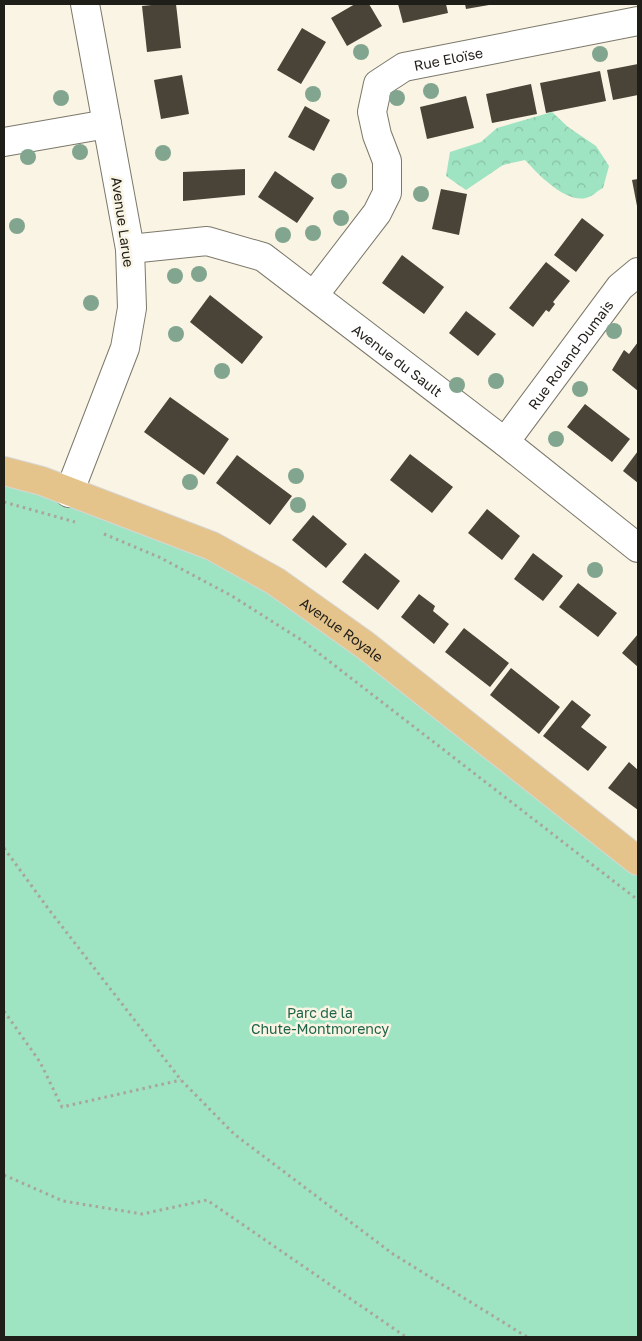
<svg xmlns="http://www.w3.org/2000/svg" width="642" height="1341" font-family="'Golos Text',sans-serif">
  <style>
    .forest { fill: url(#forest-crowns) }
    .park { fill: #9ee3c2 }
    .building { fill: #4a4337 }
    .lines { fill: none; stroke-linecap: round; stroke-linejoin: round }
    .minor-casing { stroke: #7c786a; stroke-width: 30 }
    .major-casing { stroke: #d7d6d5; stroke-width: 30 }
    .path { stroke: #a9a599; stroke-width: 3; stroke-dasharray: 2.5 4; stroke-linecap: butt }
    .minor { stroke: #fff; stroke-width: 28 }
    .major { stroke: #e5c48b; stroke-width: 28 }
    .tree { fill: #81a58f }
    .labels { text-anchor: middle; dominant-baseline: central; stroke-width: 5; stroke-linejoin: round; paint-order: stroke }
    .street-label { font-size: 14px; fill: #201e18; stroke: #f9f4e4 }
    .park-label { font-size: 14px; fill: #1e6449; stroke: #f9f4e4 }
  </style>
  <defs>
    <pattern id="forest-crowns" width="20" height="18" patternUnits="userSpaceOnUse" patternTransform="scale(1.25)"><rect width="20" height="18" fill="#9ee3c2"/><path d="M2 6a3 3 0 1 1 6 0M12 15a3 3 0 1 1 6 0" fill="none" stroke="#88c2a6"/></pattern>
  </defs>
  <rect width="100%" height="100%" fill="#f9f4e4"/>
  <path class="forest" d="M552,112l16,15 28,19 13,20 -6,22c-5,2 -11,9 -17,10 -21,5 -48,-24 -61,-38l-22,5 -37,25 -20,-14 4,-24 31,-10 16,-14z"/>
  <path class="park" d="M4,471l208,75 426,315v476h-634z"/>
  <path class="building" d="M161,4h15l5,44 -34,4 -5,-46z
    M355,4h14l13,22 -35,20 -16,-28z
    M398,4h48l2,9 -45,10z
    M465,4h24v1l-23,4z
    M302,28l24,14 -25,42 -24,-14z
    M638,64v31l-25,5 -6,-30z
    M600,71l6,30 -60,12 -6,-30z
    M182,75l7,39 -28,5 -7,-39z
    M531,84l6,30 -45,9 -6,-29z
    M466,96l8,32 -47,11 -7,-32z
    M305,106l25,14 -16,31 -26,-14z
    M245,169v26l-62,6v-29z
    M275,171l39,27 -17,25 -39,-26z
    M638,179v27h-1l-5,-26z
    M441,189l26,5 -8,41 -27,-6z
    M582,218l22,17 -28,37 -22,-17z
    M402,255l42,32 -20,27 -42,-31z
    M546,262l24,19 -17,21 2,2 -6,8 -3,-2 -13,17 -24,-19z
    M210,295l53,42 -21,27 -52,-42z
    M466,311l30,23 -18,22 -29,-23z
    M638,342v49l-26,-21 12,-20 5,4z
    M170,397l59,42 -25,36 -60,-43z
    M585,404l45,35 -18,23 -45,-35z
    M638,451v32l-15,-12z
    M410,454l43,33 -21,26 -42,-33z
    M237,455l55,41 -22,29 -54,-42z
    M487,509l33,27 -18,24 -34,-27z
    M313,515l34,29 -21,24 -34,-28z
    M365,553l35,28 -22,29 -36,-28z
    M533,553l30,23 -20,25 -29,-22z
    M578,583l39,30 -19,24 -39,-30z
    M419,594l16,12 -2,5 16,13 -15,20 -33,-27z
    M464,628l45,35 -19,24 -45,-35z
    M638,634v33l-16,-14z
    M511,668l49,39 -21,27 -49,-39z
    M572,700l19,15 -10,12 26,20 -19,24 -45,-35z
    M629,762l9,8v40l-30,-22z"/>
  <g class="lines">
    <defs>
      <g id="minor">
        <path d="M4,142l103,-18"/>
        <path id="s1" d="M130,249l77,-8 56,16 242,185 133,106"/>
        <path id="s2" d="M314,295l63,-82 10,-20v-32l-10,-26 -5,-23 6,-28 26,-17 234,-46"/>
        <path id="s3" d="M505,442l115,-155 18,-15"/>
        <path d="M69,493l56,-145 7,-40 -2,-59 -45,-245"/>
      </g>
      <g id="major">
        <path id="s4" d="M4,471l38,10 170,65 63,35 90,64 273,216"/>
      </g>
    </defs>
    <use href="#minor" class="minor-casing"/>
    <use href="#major" class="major-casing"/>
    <path class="path" d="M4,502l71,20
      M104,534l55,23 73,39 71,45 335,259
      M4,848l46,63 131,169 53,54 159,120 134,83
      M4,1011l36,51 22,45 119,-27
      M4,1175l59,26 79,13 65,-14 199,137"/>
    <use href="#minor" class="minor"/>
    <use href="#major" class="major"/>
  </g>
  <g class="tree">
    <circle cx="361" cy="52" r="8"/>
    <circle cx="600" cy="54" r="8"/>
    <circle cx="431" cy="91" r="8"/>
    <circle cx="313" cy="94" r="8"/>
    <circle cx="61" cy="98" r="8"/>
    <circle cx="397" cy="98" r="8"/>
    <circle cx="80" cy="152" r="8"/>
    <circle cx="163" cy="153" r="8"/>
    <circle cx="28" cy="157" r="8"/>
    <circle cx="339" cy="181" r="8"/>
    <circle cx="421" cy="194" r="8"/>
    <circle cx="341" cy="218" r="8"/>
    <circle cx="17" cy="226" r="8"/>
    <circle cx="313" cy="233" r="8"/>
    <circle cx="283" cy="235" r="8"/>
    <circle cx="199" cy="274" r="8"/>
    <circle cx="175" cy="276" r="8"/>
    <circle cx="91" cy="303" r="8"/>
    <circle cx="614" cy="331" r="8"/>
    <circle cx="176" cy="334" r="8"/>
    <circle cx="222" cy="371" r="8"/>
    <circle cx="496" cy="381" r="8"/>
    <circle cx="457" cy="385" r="8"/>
    <circle cx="580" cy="389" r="8"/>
    <circle cx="556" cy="439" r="8"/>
    <circle cx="296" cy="476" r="8"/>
    <circle cx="190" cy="482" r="8"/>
    <circle cx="298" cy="505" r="8"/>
    <circle cx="595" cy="570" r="8"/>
  </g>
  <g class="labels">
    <g class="street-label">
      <text stroke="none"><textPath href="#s2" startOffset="314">Rue Eloïse</textPath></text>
      <text transform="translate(123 222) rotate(82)">Avenue Larue</text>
      <text stroke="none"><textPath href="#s3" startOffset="109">Rue Roland-Dumais</textPath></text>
      <text stroke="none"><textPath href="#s1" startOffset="305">Avenue du Sault</textPath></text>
      <text stroke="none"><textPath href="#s4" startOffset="376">Avenue Royale</textPath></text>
    </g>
    <g class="park-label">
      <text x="320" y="1012">Parc de la<tspan x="320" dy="16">Chute-Montmorency</tspan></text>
    </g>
  </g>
  <rect width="642" height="1341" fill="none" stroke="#201e18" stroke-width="10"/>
</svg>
